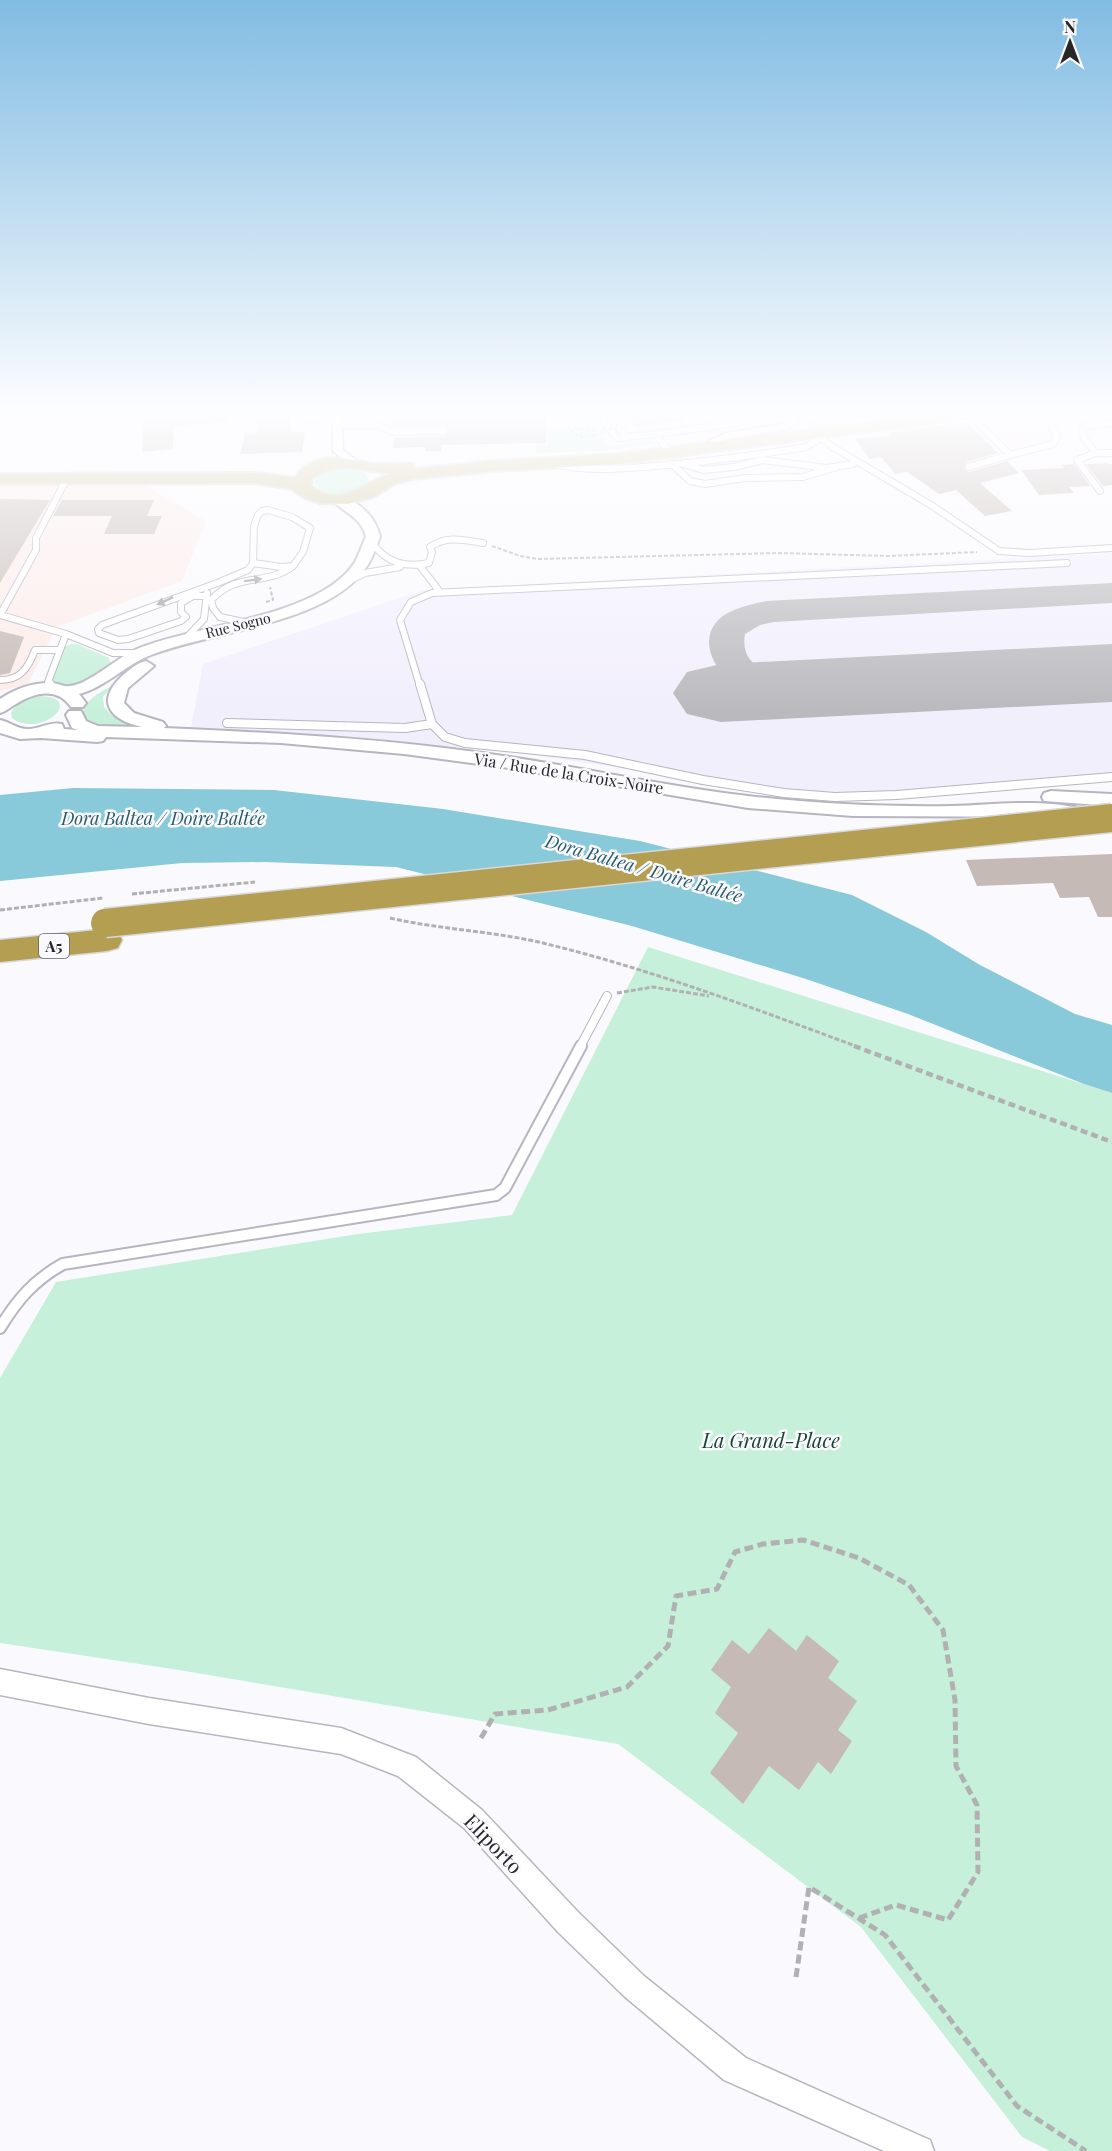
<svg xmlns="http://www.w3.org/2000/svg" width="1112" height="2151" font-family="'Playfair Display',serif">
  <style>
    .commercial { fill: #fcece9 }
    .built { fill: #f2effd }
    .green { fill: #c7f0db }
    .water { fill: #88c9da }
    .lines { fill: none; stroke-linecap: round; stroke-linejoin: round }
    .taxiway { fill: #bababe; fill-rule: evenodd }
    .runway { fill: #bababe; fill-rule: evenodd }
    .building { fill: #c5bab5 }
    .service-far2-casing { stroke: #b7b5bf; stroke-width: 8 }
    .service-far1-casing { stroke: #b7b5bf; stroke-width: 10 }
    .service-casing { stroke: #b7b5bf; stroke-width: 14 }
    .minor-casing { stroke: #b7b5bf; stroke-width: 3 }
    .tertiary-casing { stroke: #b7b5bf; stroke-width: 4 }
    .primary-casing { stroke: #d8d8d9; stroke-width: 4 }
    .motorway-casing { stroke: #d8d8d9; stroke-width: 3 }
    .path-far3 { stroke: #b1b1b4; stroke-width: 2; stroke-dasharray: 4 2; stroke-linecap: butt }
    .path-far2 { stroke: #b1b1b4; stroke-width: 3; stroke-dasharray: 5 2; stroke-linecap: butt }
    .path-far1 { stroke: #b1b1b4; stroke-width: 4.5; stroke-dasharray: 7 4; stroke-linecap: butt }
    .path { stroke: #b1b1b4; stroke-width: 5; stroke-dasharray: 9 4.5; stroke-linecap: butt }
    .service-far2 { stroke: #fff; stroke-width: 6 }
    .service-far1 { stroke: #fff; stroke-width: 8 }
    .service { stroke: #fff; stroke-width: 10 }
    .minor { fill: #fff; fill-rule: evenodd }
    .tertiary { fill: #fff; fill-rule: evenodd }
    .primary { fill: #d1c597; fill-rule: evenodd }
    .motorway { fill: #b39e52; fill-rule: evenodd }
    .motorway-bridge-casing { stroke: #d8d8d9; stroke-width: 31; stroke-linecap: butt }
    .path-bridge { stroke: #b1b1b4; stroke-width: 2; stroke-dasharray: 4 2; stroke-linecap: butt }
    .motorway-bridge { stroke: #b39e52; stroke-width: 28 }
    .oneway { fill: #9e9e9f }
    .labels { text-anchor: middle; dominant-baseline: central; stroke-width: 5; stroke-linejoin: round; paint-order: stroke }
    .far-street-label { font-size: 14px; fill: #27272a; stroke: #fafafe }
    .shield { fill: #fafafe; stroke: #66666a; stroke-width: 1.5 }
    .shield-label { font-size: 15px; font-weight: bold; fill: #27272a }
    .street-label { font-size: 16px; fill: #27272a; stroke: #fafafe }
    .water-label { font-size: 18px; font-style: italic; fill: #265c69; stroke: #fafafe }
    .near-park-label { font-size: 20px; font-style: italic; fill: #164330; stroke: #fafafe }
    .near-street-label { font-size: 20px; fill: #27272a; stroke: #fafafe }
  </style>
  <rect width="100%" height="100%" fill="#fafafe"/>
  <path class="commercial" d="M1011,411h38l20,28 -6,8 -107,27 -50,-50z
    M0,481l151,2 -1,5 56,33 -24,60 -126,46 -28,57 -28,7z"/>
  <path class="built" d="M1112,553v228l-274,19 -332,-49 -315,-24 12,-63 220,-74z"/>
  <path class="green" d="M582,411h13l2,13 9,10 -7,1 10,11 42,-6 4,4 -52,7 -66,2 -1,-5 -8,-1 20,-2 -2,-18 37,-1z
    M339,468l25,4 5,8c-9,17 -44,19 -55,3l4,-8z
    M71,644h6l32,14 2,6c-9,18 -38,25 -56,19l-3,-3 12,-33z
    M112,686l-9,11 1,10 7,8 24,13c-19,0 -36,1 -53,-8 -1,-18 16,-27 30,-34z
    M38,696c50,0 3,44 -26,22l-1,-6 8,-10z
    M648,947l464,146v1058h-62l-28,-14 -161,-210 -243,-183 -439,-74 -179,-27v-265l56,-96 302,-48 154,-19z"/>
  <path class="water" d="M73,788l201,2 169,19 197,32 212,54 74,37 54,33 95,49 37,11v68l-28,-9 -176,-70 -102,-35 -174,-53 -236,-59 -131,-5 -83,1 -182,18v-86z"/>
  <g class="lines">
    <path class="taxiway" d="M1112,583v20l-338,19 -14,3 -15,9c-8,48 56,39 84,46l6,8 -6,8c-29,7 -67,3 -93,-12 -26,-15 -40,-52 -10,-70 12,-7 26,-10 40,-13z"/>
    <path class="runway" d="M1112,644v58l-391,20 -34,-8 -14,-21 14,-21 34,-8z"/>
  </g>
  <path class="building" d="M144,411h81l1,11 -52,4 -1,23 -31,3z
    M256,411h33l3,21h13l-3,20 -62,2 5,-21h13z
    M546,411v32l-105,2v6h-16v-4l-32,1 1,-11 -4,1 54,-2 5,-5 -5,-5 -49,1 -4,-2 1,-13z
    M624,411h60l1,9 -48,7z
    M966,422l32,31 -32,9 -3,7 6,3 38,-11 12,12 -39,10 32,28 -27,5 -29,-26 -17,4 -32,-22 -12,2 -14,-17 -11,2 -15,-20 36,-3 -2,-3z
    M1107,463l5,1v21l-9,1 -17,-22z
    M1074,464l16,22 -21,1 5,6 -35,2 -18,-25 43,-2 -2,-3z
    M0,499l50,1 -50,83z
    M62,500h92l-7,16h15l-8,18h-50l8,-18h-59z
    M0,631l24,6 -14,36 -10,2z
    M1112,854v63h-14l-9,-20 -29,1 -7,-15 -76,3 -11,-26z
    M769,1628l27,23 11,-16 32,26 -11,17 29,23 -19,29 14,11 -21,33 -13,-12 -19,28 -30,-24 -26,38 -33,-31 28,-40 -23,-20 16,-26 -20,-17 21,-30 17,14z"/>
  <g class="lines">
    <defs>
      <path id="service-far2" d="M301,411v6l4,2 31,-1
        M601,411l4,13 13,14 37,-4
        M337,412l42,-1
        M968,413l42,42 -42,12
        M336,425h42l16,7 50,-1
        M619,428l9,10
        M817,434l14,12 100,59 68,46 30,2 83,-5
        M666,447l-11,-13 83,-11 -3,-12
        M1096,453h16
        M1010,455l43,-11 4,-8 -14,-25
        M550,463c34,9 70,6 105,3 51,-4 101,-11 151,-19l14,-8
        M672,464l18,17 15,3 40,-6 58,-1 34,-10
        M684,464l19,6 31,-3 29,-7 64,8 26,-4
        M1100,491l-23,-31 19,-7 -12,-14 -2,-12 30,-4
        M268,510l24,7 18,11 -7,24 -10,14 -12,1 -28,-4 1,-37 4,-11 4,-4z
        M372,543c15,20 33,25 57,20l3,-11 -2,-5c17,-12 34,-7 53,-4
        M420,566l20,26
        M222,581l26,-11 5,-7
        M347,582l18,-9 35,-6
        M204,596h-11l-12,7v9l5,5 -5,4 -53,18 -10,1 -19,-7 -1,-4 4,-4 118,-43
        M0,615l36,-65v-12l30,-58
        M0,615l66,19 47,19h25
        M248,623l-28,-6 -7,-9 -2,-8c27,-29 54,-13 82,-34
        M187,637l17,-18 3,-26
        M0,680c21,0 28,-12 35,-30h23
        M51,686l-3,-4 18,-48
        M420,686l-20,-66 11,-18 21,-9 635,-30"/>
      <path id="service-far1" d="M50,684l3,5
        M420,684l12,40 13,13 20,6 120,12 118,25 81,13 51,4 62,-2 215,-18
        M227,723l178,5 27,-4
        M580,1047l27,-51"/>
      <path id="service" d="M0,1328c17,-28 34,-48 63,-64l433,-69 9,-7 76,-142"/>
      <path id="minor" d="M332,411h10l1,39 14,11v4h-8l-16,-14z
        M791,411h10l18,7 51,-1 5,3 -5,3 -52,1 -19,-7 -3,7 -7,5 -61,10 -14,5 -5,-3 16,-8 57,-9 5,-3z
        M0,1669l149,29 192,30 75,29 66,53 96,102 66,64 102,82 184,82 4,11h-50l-160,-71 -100,-84 -66,-64 -94,-104 -66,-52 -57,-22 -192,-30 -149,-29z"/>
      <path id="tertiary" d="M339,496c20,5 37,21 41,41 -4,9 -7,21 -13,29 -37,58 -155,65 -216,89 -26,10 -45,32 -72,39l7,9 -3,4h-12c-14,-20 -36,-15 -55,-3 -6,3 -9,7 -16,9v-14c14,-10 34,-17 52,-16 5,0 12,4 17,3 18,0 50,-30 68,-37 57,-24 184,-32 218,-87 4,-7 7,-17 11,-25 -5,-21 -21,-23 -34,-37z
        M146,661l8,5 -26,22 -4,15 10,10 29,9 3,4 -2,2c116,5 232,11 346,29 80,12 159,30 238,39 67,8 137,11 204,10 42,-1 89,-8 130,3l2,4 -2,4 -229,-1 -105,-8 -239,-40 -105,-14 -123,-11 -175,-6 -3,4 -6,1 -56,-4 -21,1 -20,-6v-13c10,2 17,9 28,9 12,0 23,-8 34,-5l2,5 14,1 -6,-2 -6,-13 3,-4h12l5,10 12,5 44,1c-32,-7 -47,-25 -20,-51 7,-6 15,-13 24,-15z
        M1051,791l61,3v12l-68,-5 -2,-4 2,-4z"/>
      <path id="primary" d="M952,411h44l-8,5 -370,48 -124,7 -82,8 -18,5 -21,13 -26,7 -27,-1 -17,-6 -11,-8 -38,-6 -254,1v-10l254,-1 41,5c21,-31 54,-17 84,-14 12,0 23,-2 34,0l2,5 79,-8 124,-7zM351,468l41,6c-28,7 -51,35 -81,12l1,-7c11,-10 24,-11 39,-11z"/>
      <path id="motorway" d="M107,929l11,3 4,8 -4,8 -11,3 -107,11v-22z"/>
    </defs>
    <use href="#service-far2" class="service-far2-casing"/>
    <use href="#service-far1" class="service-far1-casing"/>
    <use href="#service" class="service-casing"/>
    <use href="#minor" class="minor-casing"/>
    <use href="#tertiary" class="tertiary-casing"/>
    <use href="#primary" class="primary-casing"/>
    <use href="#motorway" class="motorway-casing"/>
    <path class="path-far3" d="M619,411l6,7
      M596,431l-18,-3 -7,3 8,6 19,-2
      M492,546l28,10 18,3 239,-6 112,3 88,-4
      M266,602l7,-2 -3,-13"/>
    <path class="path-far2" d="M132,894l123,-12
      M0,910l103,-12
      M390,918c52,12 105,13 157,26 106,26 209,65 311,103
      M617,993l36,-6 56,9"/>
    <path class="path-far1" d="M854,1046l258,96"/>
    <path class="path" d="M481,1738l14,-24 53,-4 79,-23 41,-41 8,-50 41,-7 18,-37 28,-8 40,-4 56,18 50,27 34,45 12,70 1,66 21,39 1,67 -30,48 -52,-15 -37,13
      M796,1977l13,-90 76,48 132,171 69,45"/>
    <use href="#service-far2" class="service-far2"/>
    <use href="#service-far1" class="service-far1"/>
    <use href="#service" class="service"/>
    <use href="#minor" class="minor"/>
    <use href="#tertiary" class="tertiary"/>
    <use href="#primary" class="primary"/>
    <use href="#motorway" class="motorway"/>
    <defs>
      <path id="motorway-bridge" d="M105,923l1007,-105"/>
    </defs>
    <use href="#motorway-bridge" class="motorway-bridge-casing"/>
    <path class="path-bridge" d="M602,430l15,-2"/>
    <use href="#motorway-bridge" class="motorway-bridge"/>
  </g>
  <defs><path id="oneway-solid" d="M-6-.8H1V-3.2L6.5 0L1 3.2V.8H-6Z" transform="scale(1.5)"/></defs>
  <g class="oneway">
    <use href="#oneway-solid" transform="translate(253 580) rotate(-7)"/>
    <use href="#oneway-solid" transform="translate(165 601) rotate(155)"/>
  </g>
  <linearGradient id="sky" x2="0" y2="1"><stop stop-color="#81bce2"/><stop offset="0.58" stop-color="#fdfdff"/><stop offset="1" stop-color="#fdfdff" stop-opacity="0"/></linearGradient>
  <rect width="1112" height="712" fill="url(#sky)"/>
  <g class="labels">
    <g class="far-street-label">
      <text transform="translate(238 625) rotate(-14)">Rue Sogno</text>
    </g>
    <rect class="shield" x="39" y="934" width="30" height="24" rx="4.5"/>
    <g class="shield-label">
      <text x="54" y="946">A5</text>
    </g>
    <g class="street-label">
      <text transform="translate(569 773) rotate(9)">Via / Rue de la Croix-Noire</text>
    </g>
    <g class="water-label">
      <text x="163" y="818">Dora Baltea / Doire Baltée</text>
      <text transform="translate(644 868) rotate(16)">Dora Baltea / Doire Baltée</text>
    </g>
    <g class="near-park-label">
      <text x="771" y="1439">La Grand-Place</text>
    </g>
    <g class="near-street-label">
      <text transform="translate(494 1843) rotate(46)">Eliporto</text>
    </g>
  </g>
  <g transform="translate(1070 42)" stroke="#fafafe" stroke-width="4.5" paint-order="stroke">
  <path d="M0-4.5L10 22L0 15L-10 22Z" fill="#27272a"/>
  <text y="-9" font-size="16" font-weight="bold" text-anchor="middle" fill="#27272a">N</text>
  </g>
</svg>
